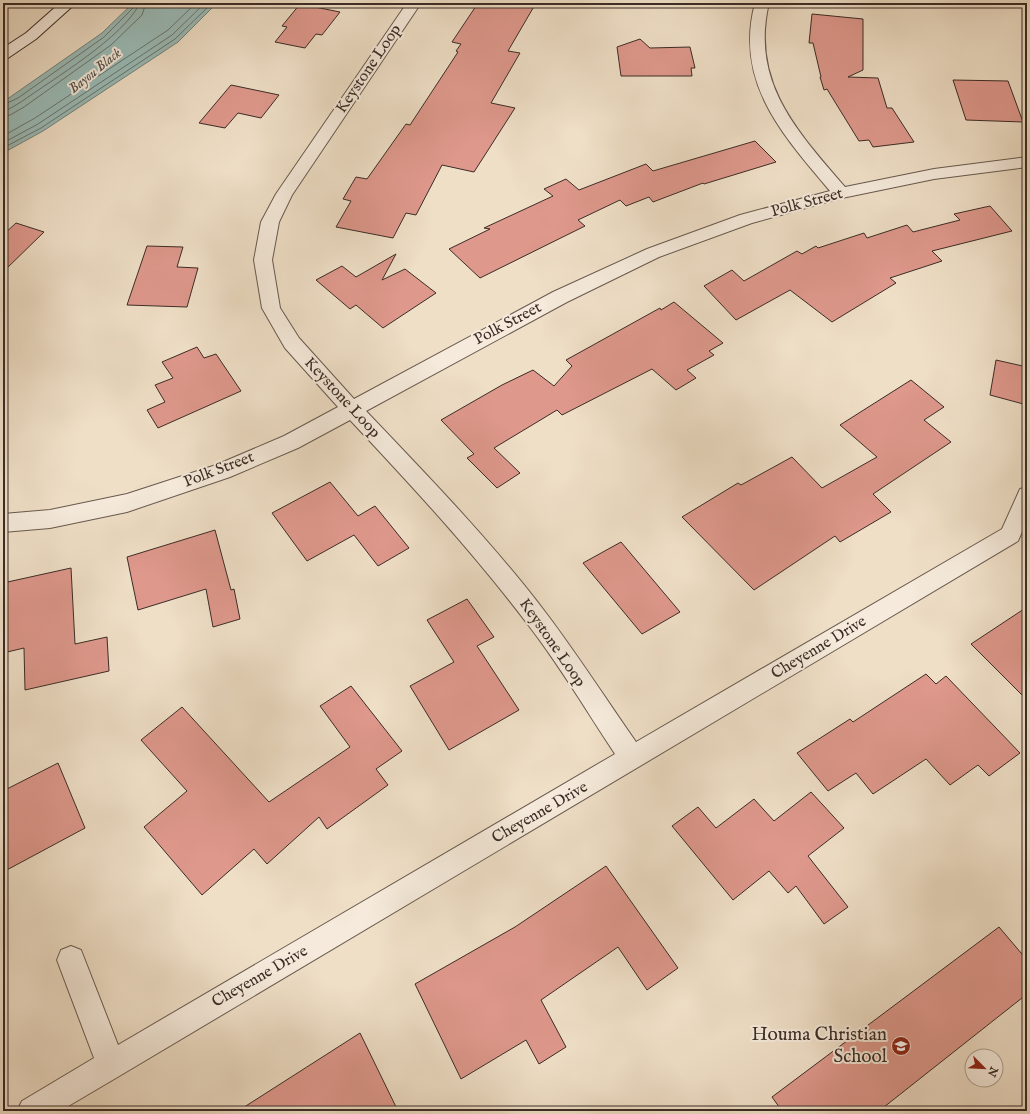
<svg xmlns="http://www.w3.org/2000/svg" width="1030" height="1114" font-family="'IM FELL English',serif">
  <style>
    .water { fill: #9abcb8; stroke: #74827e }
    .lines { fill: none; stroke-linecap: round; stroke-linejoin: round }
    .shore { stroke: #6a746f; stroke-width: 1 }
    .building { fill: #de988c; stroke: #3b2c26 }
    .street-casing { stroke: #68594e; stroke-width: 2 }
    .secondary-casing { stroke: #3b2c26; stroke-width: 2 }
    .street { fill: #f5eadb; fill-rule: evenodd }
    .secondary { fill: #f5eadb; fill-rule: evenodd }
    .labels { text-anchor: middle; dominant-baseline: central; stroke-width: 4; stroke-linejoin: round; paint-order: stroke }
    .far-water-label { font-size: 14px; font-style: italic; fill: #53504a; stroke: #f5eadb }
    .street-label { font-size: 16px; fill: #3b2c26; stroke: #f5eadb }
    .near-poi-label { font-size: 19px; fill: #3b2c26; stroke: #f5eadb; text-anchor: end }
  </style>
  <rect width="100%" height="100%" fill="#efdfc7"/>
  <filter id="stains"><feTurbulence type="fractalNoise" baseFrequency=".005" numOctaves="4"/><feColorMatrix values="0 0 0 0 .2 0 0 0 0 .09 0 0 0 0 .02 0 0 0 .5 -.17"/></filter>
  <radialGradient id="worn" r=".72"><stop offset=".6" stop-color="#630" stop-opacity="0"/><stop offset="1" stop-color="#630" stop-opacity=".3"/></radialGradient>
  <path class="water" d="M133,3h84l-39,39 -135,89 -40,22v-51l99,-69z"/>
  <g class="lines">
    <path class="shore" d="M3,105l15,-7 86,-61 30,-30 1,-4
      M3,110l6,-1 12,-7c32,-23 103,-65 119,-99
      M3,116l7,-1 14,-8 87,-62 31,-30 4,-12
      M3,136l32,-18 133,-88 28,-27
      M3,143l35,-19 134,-89 33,-32
      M3,148l38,-20 134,-89 37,-36"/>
  </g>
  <path class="building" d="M478,3h58l-28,48 12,2 -29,50 24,5 -41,64 -32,-7 -26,50 -10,-2 -13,25 -57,-11 15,-26 -8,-2 13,-22 11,2 39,-55 4,1 48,-73 -2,-1 5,-7 -9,-2z
    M300,4l40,8 -18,23 -6,-1 -11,14 -30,-6 12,-15 -5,-1z
    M812,14l51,5v51l-15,7 30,1 9,30h5l22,34 -41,5 -4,-7 -10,1 -32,-52 -3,1 -4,-13h1l-8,-34h-4z
    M640,39l10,9 40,-1 5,21h-4l1,8h-71l-4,-29z
    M953,80l55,1 15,41 -57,-2z
    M231,85l48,10 -18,23 -23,-5 -13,15 -26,-5z
    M755,141l21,21 -72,22 -1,-1 -50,19 -4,-5 -23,9 -6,-6 -42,20 7,6 -105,52 -31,-29 41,-20 -6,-1 69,-32 -9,-7 22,-10 13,11 67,-26 7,7z
    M990,206l22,25 -80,20 10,10 -52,17 6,5 -64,39 -42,-32 -54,30 -32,-34 28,-16 12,11 53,-30 5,3 14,-8 2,2 46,-15 3,5 40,-13 6,7 47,-12 -6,-6z
    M16,223l28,9 -41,40v-37z
    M147,246l36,1 -6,20 21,1 -11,39 -60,-2z
    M396,254l-14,26 23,-11 31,24 -53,35 -27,-23 -6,4 -34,-29 26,-14 14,11z
    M674,302l49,41 -14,8 5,4 -27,15 9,8 -20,12 -24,-21 -90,46 -5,-5 -63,38 26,25 -23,15 -30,-30 7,-4 -33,-34 61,-35 31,-15 21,16 18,-20 -6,-6 94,-52 1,2z
    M197,347l7,11 12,-4 25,37 -83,37 -11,-18 18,-8 -10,-17 18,-7 -11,-16z
    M996,360l31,7v38l-37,-10z
    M911,380l33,27 -20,13 27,22 -78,52 18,18 -51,30 -5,-6 -81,54 -72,-73 56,-34 3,2 51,-28 30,31 55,-31 -37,-32z
    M330,482l28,34 17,-10 34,42 -31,18 -24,-31 -47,26 -35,-48z
    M215,530l16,60 3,-1 6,30 -27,8 -7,-38 -68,21 -11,-53z
    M621,542l59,70 -38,22 -59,-71z
    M71,568l4,76 32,-7 2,34 -84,19 -1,-42 -21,5v-70z
    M467,599l27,38 -17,9 42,64 -70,40 -39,-64 44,-24 -27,-42z
    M1027,607v93l-56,-56z
    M926,674l10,10 10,-8 74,77 -31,23 -11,-11 -28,20 -24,-26 -53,35 -17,-21 -28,18 -31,-38 53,-34 3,3z
    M351,686l51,65 -26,18 12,16 -61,44 -8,-12 -52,47 -13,-15 -52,46 -58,-68 43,-36 -46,-51 41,-33 87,95 81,-55 -30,-41z
    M58,763l27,65 -82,44v-81z
    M811,792l33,36 -36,28 40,51 -24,17 -28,-38 -8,7 -19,-22 -36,29 -61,-74 26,-19 18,21 38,-29 20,22z
    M606,866l72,102 -31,22 -29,-43 -77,53 25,47 -27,17 -13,-24 -65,39 -46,-95 100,-57z
    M999,927l28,33v34l-148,117h-97l-10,-14z
    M360,1033l38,78h-160z"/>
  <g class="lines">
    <defs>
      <path id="street" d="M407,3h14l-129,192 -13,27 -7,38 8,48 19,30 55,61 199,-107 94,-43 93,-34 90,-24c-48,-57 -96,-109 -75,-188h14c-19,79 28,128 76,184l89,-18 93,-12v10l-93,12 -92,19 -90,25 -93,34 -92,45 -201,109c61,64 126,131 180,202 31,41 60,86 90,129l366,-213 18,-40 7,-2v33l-9,21 -897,534 -61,36h-43l5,-10 72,-43 -37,-98 4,-10 10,-4 10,4 37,95 497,-291c-28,-42 -55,-88 -86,-128 -55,-73 -117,-140 -179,-206l-52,28 -68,29 -103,35 -77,16 -47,4v-18l47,-4 77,-16 89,-29 68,-29 54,-29 -53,-59 -23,-40 -8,-48 7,-38 15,-28z"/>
      <path id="secondary" d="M60,3h16l-40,36 -28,19 -5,2v-12l23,-15z"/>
    </defs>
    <use href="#street" class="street-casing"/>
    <use href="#secondary" class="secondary-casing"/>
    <use href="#street" class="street"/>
    <use href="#secondary" class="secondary"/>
  </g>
  <defs>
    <symbol id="school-disc" viewBox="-11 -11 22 22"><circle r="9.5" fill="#8f2418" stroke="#f5eadb"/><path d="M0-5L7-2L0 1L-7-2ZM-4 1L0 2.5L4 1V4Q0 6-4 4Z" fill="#fff"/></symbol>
  </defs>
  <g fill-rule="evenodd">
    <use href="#school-disc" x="890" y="1035" width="22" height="22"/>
  </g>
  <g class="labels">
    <g class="far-water-label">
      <text transform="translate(95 71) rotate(-39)">Bayou Black</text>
    </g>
    <g class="street-label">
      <text transform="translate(369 69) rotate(-56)">Keystone Loop</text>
      <text transform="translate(807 203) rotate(-15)">Polk Street</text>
      <text transform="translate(508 324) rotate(-28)">Polk Street</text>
      <text transform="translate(342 398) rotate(47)">Keystone Loop</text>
      <text transform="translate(219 470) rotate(-21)">Polk Street</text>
      <text transform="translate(552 643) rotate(55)">Keystone Loop</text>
      <text transform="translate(819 648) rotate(-31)">Cheyenne Drive</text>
      <text transform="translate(540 813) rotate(-30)">Cheyenne Drive</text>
      <text transform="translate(260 977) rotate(-30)">Cheyenne Drive</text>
    </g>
    <g class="near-poi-label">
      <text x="887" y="1035">Houma Christian<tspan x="887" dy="22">School</tspan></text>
    </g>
  </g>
  <rect width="1030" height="1114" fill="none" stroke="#efdfc7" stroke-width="16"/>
  <rect x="4" y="4" width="1022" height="1106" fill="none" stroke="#3b2c26" stroke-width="2"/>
  <rect x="8" y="8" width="1014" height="1098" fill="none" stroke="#3b2c26"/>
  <g transform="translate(984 1068) rotate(114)"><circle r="19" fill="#f5eadb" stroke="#ab9e93"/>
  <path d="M0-3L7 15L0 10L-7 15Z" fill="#8f2418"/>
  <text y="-6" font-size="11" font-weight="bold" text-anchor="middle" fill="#3b2c26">N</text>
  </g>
  <rect width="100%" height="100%" filter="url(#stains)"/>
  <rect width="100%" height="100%" fill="url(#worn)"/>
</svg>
